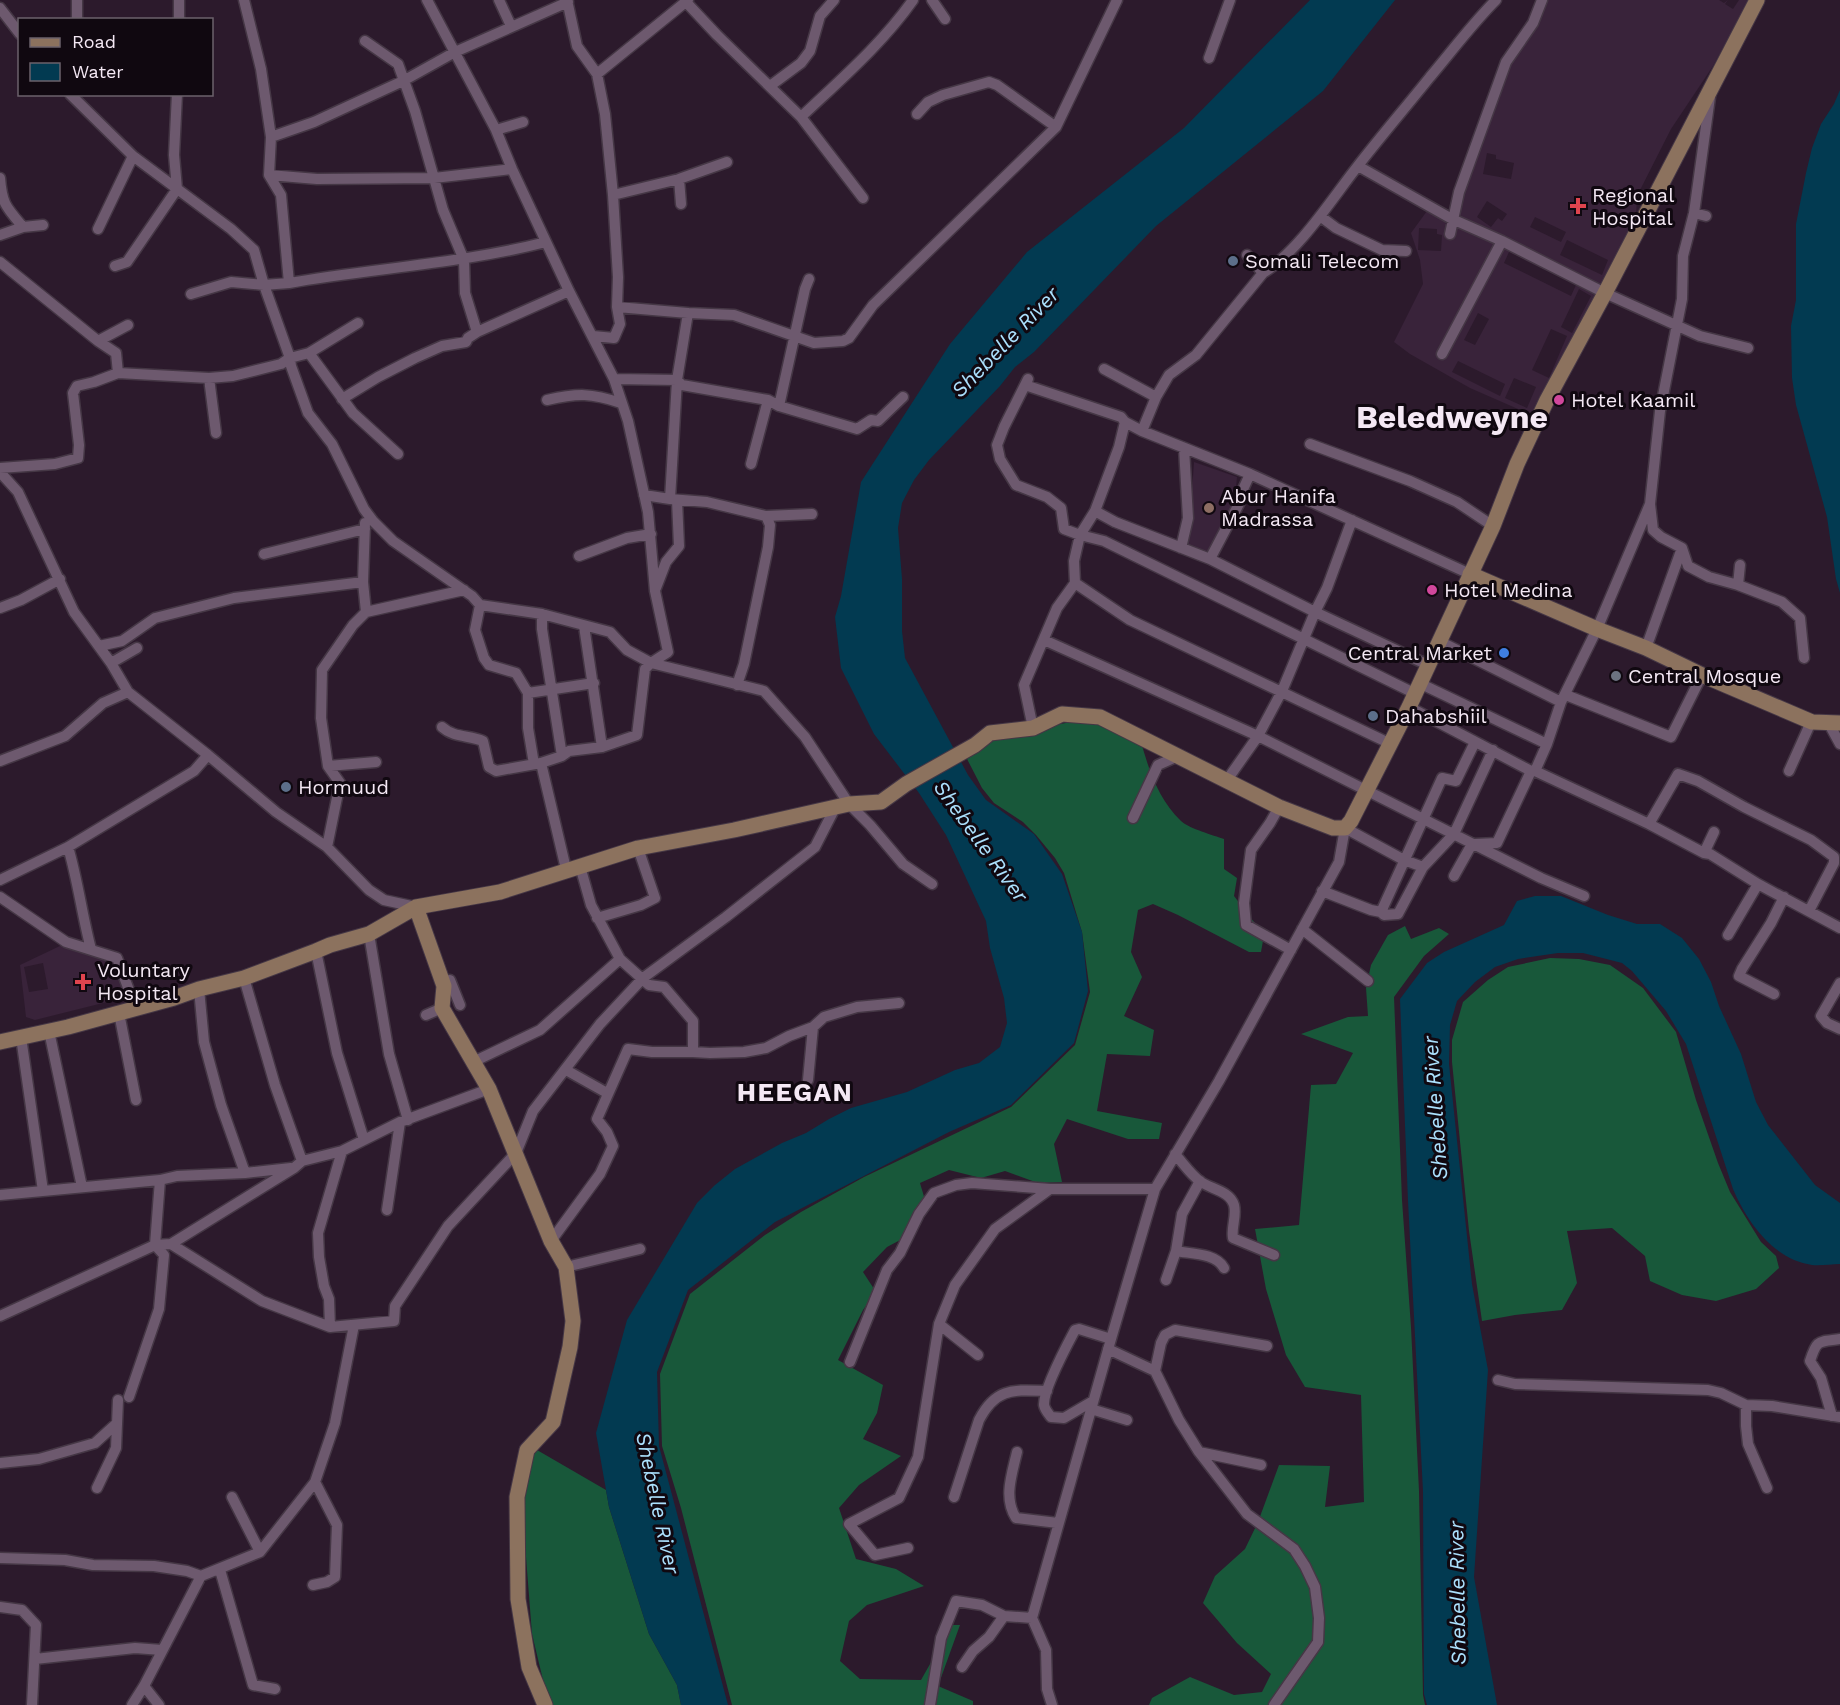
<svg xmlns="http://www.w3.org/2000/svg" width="1840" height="1705" font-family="'Work Sans',sans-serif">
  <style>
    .built { fill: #39233a; fill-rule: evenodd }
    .forest { fill: #18583a }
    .water { fill: #023a51 }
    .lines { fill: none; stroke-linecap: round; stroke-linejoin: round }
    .street-casing { stroke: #453745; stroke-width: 13 }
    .secondary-casing { stroke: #453745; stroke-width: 17 }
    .street { stroke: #6d596e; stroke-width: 10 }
    .secondary { stroke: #8c725e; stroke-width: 15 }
    .health-dot { fill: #e0444e; stroke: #100810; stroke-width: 2 }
    .service-dot { fill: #5c6f8a; stroke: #100810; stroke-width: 2 }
    .hotel-dot { fill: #d1479c; stroke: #100810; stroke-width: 2 }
    .education-dot { fill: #8d6e63; stroke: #100810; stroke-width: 2 }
    .shop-dot { fill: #3f7fe0; stroke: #100810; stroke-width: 2 }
    .worship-dot { fill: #6b7280; stroke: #100810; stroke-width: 2 }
    .labels { text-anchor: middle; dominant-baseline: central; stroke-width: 6; stroke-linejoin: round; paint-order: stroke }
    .poi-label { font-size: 20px; fill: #f4e8f4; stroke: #100810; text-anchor: start }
    .water-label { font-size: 21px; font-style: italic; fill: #abe0fd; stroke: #100810 }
    .district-label { font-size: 26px; font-weight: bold; letter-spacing: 1.5px; fill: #f4e8f4; stroke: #100810 }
    .town-label { font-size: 32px; font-weight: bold; fill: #f4e8f4; stroke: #100810 }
  </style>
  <rect width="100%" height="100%" fill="#2c1a2c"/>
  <path class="built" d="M1547,0h172l5,3 4,-3 -3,4 8,5 6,-9h10l-36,66 -42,63 -34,67 -1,21 -104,198 -62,-27 -60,-34 -16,-12 29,-58 -3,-24 -9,-27 16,-22 22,7 65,-166zM1487,153l9,2v4l18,4 -3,16 -28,-5zM1487,201l20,13 -5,7 -4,-3 -7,9 -14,-10zM1535,217l31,15 -5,10 -31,-15zM1419,228l18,1v5l5,1 -1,16 -23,-1zM1567,240l41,20 -6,15 -42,-20zM1509,252l67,33 -5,11 -67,-33zM1579,289l12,7 -19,37 -11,-6zM1478,313l11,6 -14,26 -11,-5zM1551,329l16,7 -18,42 -17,-8zM1458,361l47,23 -5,12 -48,-24zM1514,378l22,9 -9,21 -22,-10z
    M1194,462l43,15 -2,21 3,6 -27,50 -28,-11 7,-21z
    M62,945l61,21 4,26 -12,8 -80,20 -9,-3 -6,-52zM43,963l5,26 -19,3 -5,-25z"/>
  <path class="forest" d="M1097,717l43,21c8,30 18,61 41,83 9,8 32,14 43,18v30l13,9 -3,18 30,39 -3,17h-12l-71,-37 -25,-11 -15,6 -7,42 11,25 -18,39 30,14 -4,26 -43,-2 -10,57 65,12 -3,16h-31l-61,-20 -13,25 8,38 -24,1 -33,-12 -24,7 -32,-8 -29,13 5,17 -21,38 -17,9 -24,25 13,20 -13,18 -25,50 45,25 -6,28 -14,26 38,17 -42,29 -20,23 17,51 40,10 28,17 -57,19 -18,16 -9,40 20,18 61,1 31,-55h8l-22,61 35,15v4h-241l-51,-197 -19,-62 -2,-72 30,-80 75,-59 36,-23 63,-35 147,-70 64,-62 15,-53 -8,-60 -18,-59 -9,-15 -19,-23 -13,-13 -29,-19 -12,-15 -16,-31 26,-20z
    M1405,926l6,13 28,-11 10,6 -25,22 -30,41 8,203 9,127 8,164 4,204 2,10h-276l3,-7 38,-21 44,18 28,-3 9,-18 -34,-31 -34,-40 12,-27 30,-27 13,-27 21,-57 51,1 -5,41 39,-5 -3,-107 -56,-8 -19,-32 -20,-66 -11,-60 44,-4 12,-140 25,-1 17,-31 -52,-19 47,-17 20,-1 -2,-28 5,-23 17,-30z
    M1550,958l29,1 31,6 33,23 33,44 20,68 22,63 12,29 31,50 15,14 3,12 -23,21 -40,12 -34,-6 -32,-14 -5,-25 -33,-28 -45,3 10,52 -15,27 -47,5 -33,6 -13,-90 -17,-169v-22l11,-38 25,-22 20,-13z
    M537,1450l69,40 3,17 40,127 28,51 4,20h-132l-17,-71 -11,-141 8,-39z"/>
  <path class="water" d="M1310,0h85l-72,91 -167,135 -122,126 -19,15 -15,19 -71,74 -15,20 -12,23 -4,25 4,51v52l3,27 63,117 18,25 48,34 28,40 20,58 6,59 -14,52 -63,62 -62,27 -174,90 -87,68 -31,82 2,74 69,259h-47l-4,-20 -28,-51 -40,-127 -13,-74 31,-113 70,-117 18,-18 20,-16 47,-26 24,-10 23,-14 22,-11 56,-16 48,-22 24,-7 21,-16 7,-24 -3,-25 -14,-50 -4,-27 -40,-86 -27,-42 -45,-59 -33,-66 -6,-51 6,-21 20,-114 89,-138 77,-92 157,-124z
    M1840,90v503l-4,-14 -9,-62 -31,-112 -4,-27 -1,-52 5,-26v-76l10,-51 6,-25 9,-24 13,-20z
    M1535,896h26l47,19 29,9h23l22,14 17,21 12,23 8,24 22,48 15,48 12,23 47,60 25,18v61c-9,0 -19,2 -28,1 -38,-5 -65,-43 -79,-76l-47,-145 -20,-33 -34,-40 -10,-8 -39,-10h-25l-40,6 -23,8 -20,15 -18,19 -7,24 -1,39 23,220 16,86 -14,207 23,128h-70l-3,-11 -1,-203 -15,-290 -8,-202 27,-36 17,-11 60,-27 13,-24z"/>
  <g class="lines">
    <defs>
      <path id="street" d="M77,0v20
        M244,0l17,69 10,68 -2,38 12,20 8,88
        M427,0l69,130 16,39 57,122 45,88 14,42 20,91 7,79 13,61 -17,11 -6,6 -8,66 -35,12 -33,4 -7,5 -21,7 -45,8 -7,-4 -6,-26c-14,-6 -29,-3 -41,-14
        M499,0l12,26
        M567,0l10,46 20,28 8,40 8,81 5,82 -1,30 3,17 -6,14 -21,-2
        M932,0l13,19
        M686,2l31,33 84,82 62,81
        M0,8l20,26
        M179,20v-20
        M365,41l33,23 17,47 28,99 21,50 1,33 12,39
        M1209,58l21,-58
        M597,74l91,-74
        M770,86l31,-23 9,-12 10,-35 14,-16
        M70,94l63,62 98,73 23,21 10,35 26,73 1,8 17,47 24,31 32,65 9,12 20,20 79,55 8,9 62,9 68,18 17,18 24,13 113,28 41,46 44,67 21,21 33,39 29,20
        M1710,97l-16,116 -11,43 -1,43 -22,112 -10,93 3,26 8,7 21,11 6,18 21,11 29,8 44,17 18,16 4,40
        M917,114l11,-12 15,-7 46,-13 8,3 59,42
        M801,117c39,-37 81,-73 112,-117
        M496,130l27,-8
        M271,137l43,-15 89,-41 52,-29 113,-50
        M1358,166l94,53 50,22 103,52 95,43 48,12
        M269,175l48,4 117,-1 78,-9
        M0,178c2,26 6,29 23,49
        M679,179l2,25
        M613,195l66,-16 48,-17
        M1694,213l12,3
        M1320,216l16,12 46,22 24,1
        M98,229l35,-73
        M1450,234l9,-42 47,-130 27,-39 9,-23
        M0,235l23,-8 20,-2
        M1247,255l16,18
        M0,262l98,79 18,12 2,20
        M115,266l12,-4 50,-73 -3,-34 3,-61
        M191,294l40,-12 33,3 25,-2c86,-15 171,-19 257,-41
        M617,307l71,6 46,2 80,28 29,-2 6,-3 24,-33 183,-178 61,-127
        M98,341l30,-16
        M309,353l44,60 45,41
        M1442,354l60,-113
        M1104,369l52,28
        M209,378l7,55
        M614,379l63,1 5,5 86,15 11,6 78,23 14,-9 7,1 25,-24
        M1028,379l-3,6 96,32 4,5 17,9 108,43 220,100
        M1025,385l-21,42 -7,18 3,14 16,26 31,12 14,11 3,21 16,6 24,6 310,152
        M342,399l36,-22 37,-19 27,-12 24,-4 2,-4 9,-6 92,-41
        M547,400c31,-7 44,-7 74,3
        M779,406l26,-117 4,-10
        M1142,431l14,-34 13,-22 27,-20 67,-82c36,-22 68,-73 94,-106 24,-31 49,-60 73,-90 22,-26 42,-53 66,-77
        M1310,444l100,37 47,21 36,24
        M751,464l17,-64
        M0,468l55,-4 23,-6 1,-13 -6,-52 4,-7 17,-4 24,-9 91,5 24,-2 48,-12 9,-6 19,-5 49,-30
        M0,472l18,20 56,120 37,51 17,29 80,63 68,57 51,35 42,43 15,10 32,7
        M644,495l26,4 37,3 59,14 46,-2
        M670,499l7,-119 11,-67
        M1095,511l20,11 95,37 105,53 113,53
        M365,523l-2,59 3,30
        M1181,548l7,-30 -4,-70
        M264,554l101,-25
        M579,556l48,-18 24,-4
        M1210,559l30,-57v-6l10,-22
        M1075,583l55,37 261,124
        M1738,585l2,-20
        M656,588l10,-26 13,-16 -2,-46
        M480,605l-5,25 9,28 5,7 27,8 12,20v35l6,36
        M0,608l21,-8 39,-21
        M542,614v15l20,127
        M584,626l18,121
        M1044,640l214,96 283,142 43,18
        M1439,641l122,61
        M99,646l23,-5 33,-23 79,-20 129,-16
        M1646,648l36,-100
        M111,663l26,-15
        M1419,683l128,61
        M737,685l7,-21 24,-117 2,-22 -4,-9
        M528,693l66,-10
        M1566,695l105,42 31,-62
        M1409,707l122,64h4l114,53 55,29 6,1 48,30 82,44
        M1828,722l12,22
        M1033,728l-9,-43 33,-77 18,-25 -1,-22 6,-26 15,-24 24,-64 6,-25
        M0,761l65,-25 38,-33 25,-11
        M541,763l25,106
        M328,766l48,-4
        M1535,771l12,-27 14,-42 36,-73 53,-125
        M1789,771l22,-49
        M1227,780l31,-44 24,-45 33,-79 12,-24 25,-68
        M1279,807l-9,16 -19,27 -7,53 2,22 45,25
        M1133,818l25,-53 20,-9
        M1649,824l29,-50 20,7 46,26 67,33 23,17v6l-25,48
        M1475,844l22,-1 34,-72
        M68,847c10,34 14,68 23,102
        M327,847l13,-64 -12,-17 -7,-48 1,-48 31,-45 13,-13 98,-22
        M1704,853l10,-21
        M1454,876l18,-32
        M0,880l68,-33 126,-76 14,-16
        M1322,891l49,19 10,2 3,3 14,-1 25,-47 31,-33 39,-84
        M0,897l66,45 51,16 19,51
        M1381,912l61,-134 14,3 19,-39
        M597,918l44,-13 14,-7 -17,-50
        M1302,929l66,52
        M369,934l20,120 19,66
        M1728,935l30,-51
        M316,951l21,102 27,87
        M244,978l31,107 27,76
        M450,980l10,25
        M1840,983l-19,33 6,7 13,6
        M199,989l5,53 17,63 24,68
        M1774,994l-35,-18 3,-7 29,-46 13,-26
        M119,1013l17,87
        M426,1015l16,-7
        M49,1031l33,156
        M21,1037l22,154
        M693,1052l17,1 34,-1 22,-4 23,-12 24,-9 11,-10 33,-10 42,-4
        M473,1062l67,-32 80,-71
        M566,1070l41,23
        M808,1080l5,-53
        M1175,1154c8,9 16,21 26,28 10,7 29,9 33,23 3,11 -3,22 -1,33l41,17
        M0,1195l160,-15 17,-4 68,-3 46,-5
        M387,1210l13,-88
        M551,1241l49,-67 13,-28 -6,-14 -10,-13 31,-70 24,3h41v-31l-29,-34 -15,-2 -29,-26 -29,-54 -11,-39
        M171,1244l91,57 68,26 64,-6 1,-15 53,-80 68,-73 17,-42 67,-87 43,-46 83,-61 89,-70 20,-39
        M1176,1251c15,3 40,2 48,17
        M566,1267l74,-18
        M1166,1280l10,-29 6,-37 18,-33
        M0,1316l155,-71 16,-1 123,-76 8,-7 40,-10 58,-29 89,-33
        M939,1324l39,31
        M330,1327l-1,-28 -5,-13 -5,-29 -1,-24 24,-82
        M1108,1349l47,22 24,49 20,32 48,62 47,35 11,17 10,21 4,31 -1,24 -44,63
        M850,1362l37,-92 13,-17 19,-39 15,-21 22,-8 16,-2 78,6h105
        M1155,1371l6,-28 4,-8 10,-5 92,16
        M1498,1380l17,4 193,6 13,3 25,12 26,1 68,11
        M129,1397l30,-88 5,-54 -9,-10 5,-65
        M1093,1401l-29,17 -13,-1c-3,-4 -6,-7 -7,-12 -1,-14 23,-60 31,-75l4,-1 32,10
        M1746,1405v21l2,18 19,44
        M1091,1409l36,11
        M1832,1416l-11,-38 -11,-17c7,-22 8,-19 30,-22
        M1017,1452c-5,22 -14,46 -1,66l42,5
        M1199,1452l62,13
        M0,1463l39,-4 56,-16 21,-19
        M97,1488l19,-40 2,-48
        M232,1497l28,55
        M954,1497l25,-77c17,-33 35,-30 68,-29
        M908,1548l-33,7 -26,-31 50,-26 19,-41 21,-133 16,-39 40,-56 55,-40
        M0,1558l65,2 28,5 61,1 33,5 14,5 59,-24 55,-70 20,-59 19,-98
        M220,1570l33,115 22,4
        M313,1585l14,-3 8,-5 2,-52 -22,-43
        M0,1607l22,3 14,15 -4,80
        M35,1659l100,-11 27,2
        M962,1667l11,-16 16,-14 15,-21
        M144,1686l15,19
        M132,1705l12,-19 57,-110
        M930,1705l11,-67 15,-37 26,4 22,11 28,2
        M1052,1705l-5,-16 -1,-39 -14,-32 79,-279 44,-150 64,-108 120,-219 6,-34 59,32 19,7"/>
      <path id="secondary" d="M1470,574l127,55 49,19 56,27 110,47 28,1
        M416,907l28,79 -2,22 47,81 62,152 15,26 7,54 -3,26 -17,75 -26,28 -10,47 1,102 11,68 16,38
        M0,1042l68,-15 106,-29 25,-9 45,-11 72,-27 14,-6 39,-11 47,-27 84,-15 138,-44 96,-18 115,-26 32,-2 25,-18 69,-39 15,-12 43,-5 29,-14 38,3 179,90 54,21h12l6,-7 58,-114 84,-181 24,-62 30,-64 58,-107 152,-293"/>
    </defs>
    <use href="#street" class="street-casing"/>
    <use href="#secondary" class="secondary-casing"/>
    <use href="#street" class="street"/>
    <use href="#secondary" class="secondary"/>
  </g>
  <g class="health-dot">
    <path d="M1575 197h6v6h6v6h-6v6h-6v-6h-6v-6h6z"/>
    <path d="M80 973h6v6h6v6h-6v6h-6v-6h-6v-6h6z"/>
  </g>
  <g class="service-dot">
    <circle cx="1233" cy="261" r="6"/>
    <circle cx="1373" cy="716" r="6"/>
    <circle cx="286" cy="787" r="6"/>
  </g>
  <g class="hotel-dot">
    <circle cx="1559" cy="400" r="6"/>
    <circle cx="1432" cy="590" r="6"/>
  </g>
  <circle class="education-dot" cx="1209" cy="508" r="6"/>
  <circle class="shop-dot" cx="1504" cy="653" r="6"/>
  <circle class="worship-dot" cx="1616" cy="676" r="6"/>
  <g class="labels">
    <g class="poi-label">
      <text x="1592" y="195">Regional<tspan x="1592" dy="23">Hospital</tspan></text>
      <text x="1245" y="261">Somali Telecom</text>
      <text x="1571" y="400">Hotel Kaamil</text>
      <text x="1221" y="496">Abur Hanifa<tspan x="1221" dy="23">Madrassa</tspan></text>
      <text x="1444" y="590">Hotel Medina</text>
      <text x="1492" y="653" text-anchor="end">Central Market</text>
      <text x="1628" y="676">Central Mosque</text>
      <text x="1385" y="716">Dahabshiil</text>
      <text x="298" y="787">Hormuud</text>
      <text x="97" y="970">Voluntary<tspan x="97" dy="23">Hospital</tspan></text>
    </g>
    <g class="water-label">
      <text transform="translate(1005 342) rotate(-46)">Shebelle River</text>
      <text transform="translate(981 841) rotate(54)">Shebelle River</text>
      <text transform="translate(1435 1108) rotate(-94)">Shebelle River</text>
      <text transform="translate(658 1503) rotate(78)">Shebelle River</text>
      <text transform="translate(1457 1593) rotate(-91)">Shebelle River</text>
    </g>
    <g class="district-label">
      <text x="795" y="1092">HEEGAN</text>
    </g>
    <g class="town-label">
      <text x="1452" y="417">Beledweyne</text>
    </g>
  </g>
  <rect x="18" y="18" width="195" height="78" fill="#100810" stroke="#6b626b" stroke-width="1.5"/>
  <rect x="30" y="38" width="30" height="9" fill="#8c725e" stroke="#6b626b" stroke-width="1.5"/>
  <text x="72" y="48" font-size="18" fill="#f4e8f4">Road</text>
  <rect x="30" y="63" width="30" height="18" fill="#023a51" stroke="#6b626b" stroke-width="1.5"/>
  <text x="72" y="78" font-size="18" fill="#f4e8f4">Water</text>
</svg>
